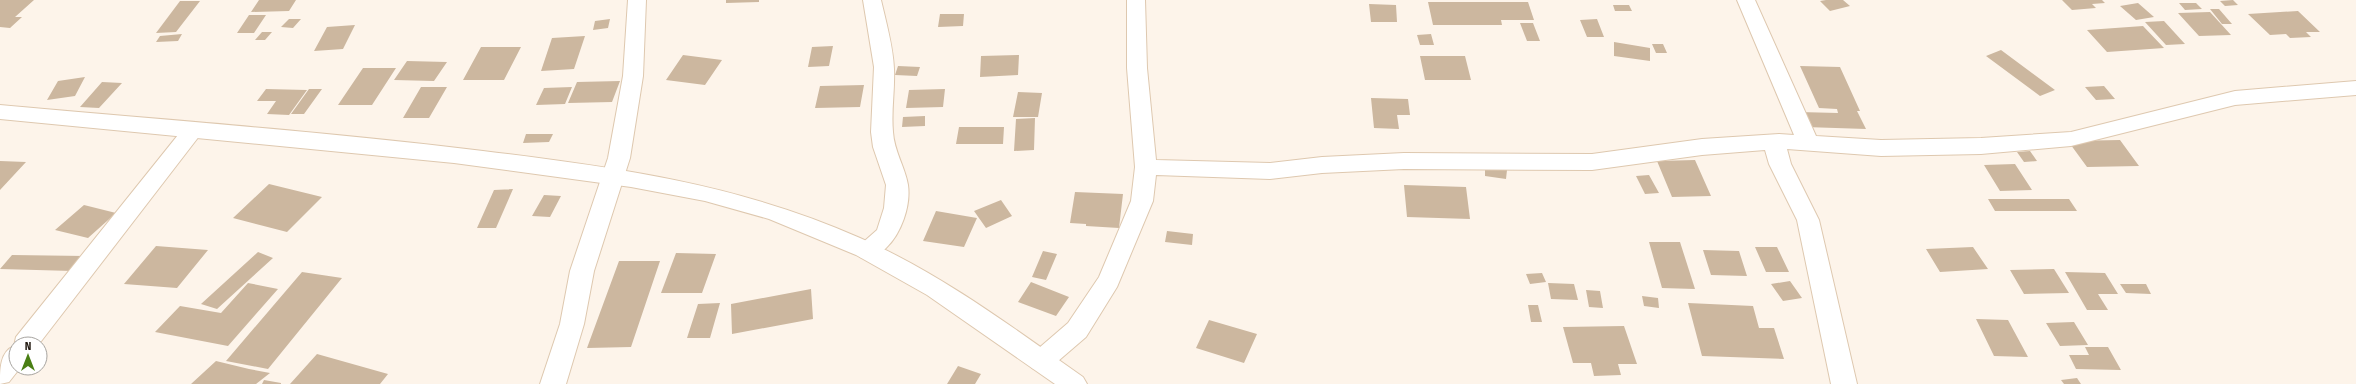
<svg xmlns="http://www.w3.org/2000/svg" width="2356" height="384" font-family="'Fira Sans Condensed',sans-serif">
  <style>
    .building { fill: #ccb79f }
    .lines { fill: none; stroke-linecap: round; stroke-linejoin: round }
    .minor-casing { stroke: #dec8af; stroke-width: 2 }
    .secondary-casing { stroke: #dec8af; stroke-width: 2 }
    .minor { fill: #fff; fill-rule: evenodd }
    .secondary { fill: #fff; fill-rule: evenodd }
  </style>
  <rect width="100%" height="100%" fill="#fdf4ea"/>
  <path class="building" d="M0,0h34l-19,17h7l-12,11 -10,-1z
    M259,0h37l-7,11 -38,1z
    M726,0h33v2l-33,1z
    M1826,0h17l7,6 -20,5 -10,-10z
    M2062,0h40l3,3 -13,1 4,4 -24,2z
    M2233,0l5,5 -13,1 -5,-5z
    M180,1h20l-24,31 -20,1z
    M1428,2h100l6,18h-33l1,5h-69z
    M2138,3l16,14 -18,3 -16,-14z
    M2179,3h17l6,6 -17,1z
    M1369,4l27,1 1,17h-26z
    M1613,5h16l3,6h-17z
    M2210,9h9l13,15h-10z
    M2298,11l22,21h-14l5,5 -21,1 -4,-4 -16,1 -22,-21z
    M2210,12l21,23 -32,1 -21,-23z
    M940,14h24l-1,12 -25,1z
    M249,15h17l-12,18h-17z
    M289,19h12l-8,9 -12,-1z
    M610,19l-2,9 -15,2 2,-9z
    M1597,19l7,18h-17l-7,-17z
    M2164,21l21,23 -19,1 -21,-23z
    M1520,23h13l7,18h-13z
    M355,25l-12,24 -29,2 13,-24z
    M2143,26l21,22 -57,4 -20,-22z
    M262,32h10l-7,8h-10z
    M182,34l-4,7 -22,1 4,-6z
    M1431,34l3,11h-14l-3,-10z
    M585,36l-11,33 -33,2 11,-33z
    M1614,42l36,6v13l-36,-5z
    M1652,44h11l4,9h-11z
    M833,46l-4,20 -21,1 4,-20z
    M481,47h40l-17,33h-41z
    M2001,50l54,40 -15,6 -54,-40z
    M683,55l39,5 -17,25 -39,-5z
    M1019,55l-1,20 -38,2 1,-21z
    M1420,56h45l6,24h-46z
    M407,61l40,1 -13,19 -40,-1z
    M898,66l22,1 -3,9 -22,-1z
    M1800,66l40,1 20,44h-3l9,18 -61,-2 -6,-15 39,1 -1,-4 -18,-1z
    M363,68h33l-24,37h-34z
    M85,77l-10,19 -28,4 11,-19z
    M620,81l-8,21 -44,1 9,-21z
    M102,82l20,1 -23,25 -19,-1z
    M864,85l-4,22 -45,1 5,-22z
    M2104,86l11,13 -19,1 -11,-13z
    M421,87h26l-18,31h-26z
    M572,87l-7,17 -29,1 8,-17z
    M266,89l41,1 -18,25 -22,-1 9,-13h-19z
    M309,89h13l-18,25h-13z
    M945,89l-2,18 -37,1 3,-18z
    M1018,92l24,1 -4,24h-25z
    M1371,98l37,1 2,16h-13l2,14 -25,-1z
    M925,116v10l-23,1 1,-10z
    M1035,118l-1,32 -20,1 2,-32z
    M959,127h45l-1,17h-47z
    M526,134h27l-4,8 -26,1z
    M2120,140l19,26 -52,1 -19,-26z
    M2030,151l7,10 -13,1 -7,-10z
    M1695,160l16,36 -39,1 -15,-36z
    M0,161l26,1 -26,28z
    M2015,164l17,26 -32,1 -16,-26z
    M1485,166l22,4 -1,9 -21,-3z
    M1649,175l10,18 -14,1 -9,-18z
    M269,184l53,13 -35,35 -54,-14z
    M1404,185l62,2 4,32 -63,-2z
    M513,189l-17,39h-19l17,-38z
    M1075,192l48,2 -4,34 -33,-2v-2l-16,-1z
    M544,195l17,1 -11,21 -18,-1z
    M1988,199h81l8,12h-82z
    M1001,200l11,16 -26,12 -12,-17z
    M84,205l32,8 -28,25 -33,-8z
    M936,211l41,7 -13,29 -41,-6z
    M1167,231l26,3 -1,11 -27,-3z
    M1649,242h31l15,47 -33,-1z
    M156,246l52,4 -31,38 -53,-4z
    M1755,247h22l12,25h-23z
    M1973,247l15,22 -48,3 -14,-23z
    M1703,250l36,1 8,25 -36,-1z
    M1043,251l14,3 -11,26 -14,-3z
    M258,252l15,6 -56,51 -16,-5z
    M676,253l40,1 -14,39h-41z
    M12,255l73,1 -12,15 -73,-2z
    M619,261h41l-29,86 -44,1z
    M2054,269l15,24 -45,1 -14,-24z
    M302,272l40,6 -74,91 -42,-8z
    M2065,272l40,1 13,21h-20l10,16h-21z
    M1542,273l4,9 -16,2 -4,-10z
    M1790,281l12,17 -19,3 -12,-17z
    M1031,282l38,15 -13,19 -38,-14z
    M248,283l30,6 -50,57 -73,-14 25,-26 41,7z
    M1548,283l26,1 4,16 -27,-1z
    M2120,284h26l5,10 -25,-1z
    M811,289l2,30 -81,15 -1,-30z
    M1586,290l14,1 3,17 -14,-1z
    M1642,296l16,2 1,10 -15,-2z
    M720,303l-10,35h-23l11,-34z
    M1688,303l65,3 6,22h15l10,31 -82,-3z
    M1528,305h10l4,17h-11z
    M1976,319l32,1 20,37 -34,-1z
    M1209,320l48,14 -13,29 -48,-15z
    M2074,322l14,23 -28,1 -14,-23z
    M1624,326l13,38h-19l3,11 -27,1 -3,-13h-18l-10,-36z
    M2085,347h23l13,23 -45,-1 -7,-14h20z
    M317,354l71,20 -8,10h-90z
    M216,361l33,8 21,4 -14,11h-65z
    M958,366l23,8 -6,10h-28z
    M2077,378l4,6h-17l-3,-4z
    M264,380l17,3v1h-19z"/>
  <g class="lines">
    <defs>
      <path id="minor" d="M628,0h18l-3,76 -13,82 -36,113 -10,53 -18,60h-26l20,-60 10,-53 38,-113 15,-82z
        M863,0h18c5,22 12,46 13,69 1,21 -3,42 -1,63 1,19 12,35 15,53 3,21 -7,49 -22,63 -9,8 -14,13 -26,9l-3,-6 3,-6 17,-15 7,-22 2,-23 -13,-38 -2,-15 3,-65z
        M1127,0h18l2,68 9,92 114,3 52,-6 82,-4 188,1 110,-15 77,-5 15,1 -57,-135h18l61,136 65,4 100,-2 90,-6 164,-41 121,-10v14l-121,10 -164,41 -90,8 -100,2 -94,-7 4,15 28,56 38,164h-26l-34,-164 -28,-56 -4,-14 -63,5 -110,15 -188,-1 -82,4 -52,6 -114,-4 -3,26 -36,86 -31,50 -36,31 -9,3 -9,-3 -3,-7 3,-7 36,-31 31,-46 32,-76 4,-34 -8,-99z
        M193,123l7,2 4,5 -4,5 -161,209h-23v24h4l-11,14 -9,2c0,-15 0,-32 14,-38l2,-9 170,-212z"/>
      <path id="secondary" d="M0,105c161,15 323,26 483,46 131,16 256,33 377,87 80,35 152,89 223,139l4,7h-32l-128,-89 -71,-40 -87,-36 -64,-18 -74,-14 -177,-24 -454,-44z"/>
    </defs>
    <use href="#minor" class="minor-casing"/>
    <use href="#secondary" class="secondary-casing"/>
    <use href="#minor" class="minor"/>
    <use href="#secondary" class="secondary"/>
  </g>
  <g transform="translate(28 356)"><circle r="19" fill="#ffffff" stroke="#a7a4a0"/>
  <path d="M0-3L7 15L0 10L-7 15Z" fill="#4a7f14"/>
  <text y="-6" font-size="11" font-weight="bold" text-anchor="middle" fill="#231b12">N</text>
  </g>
</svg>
